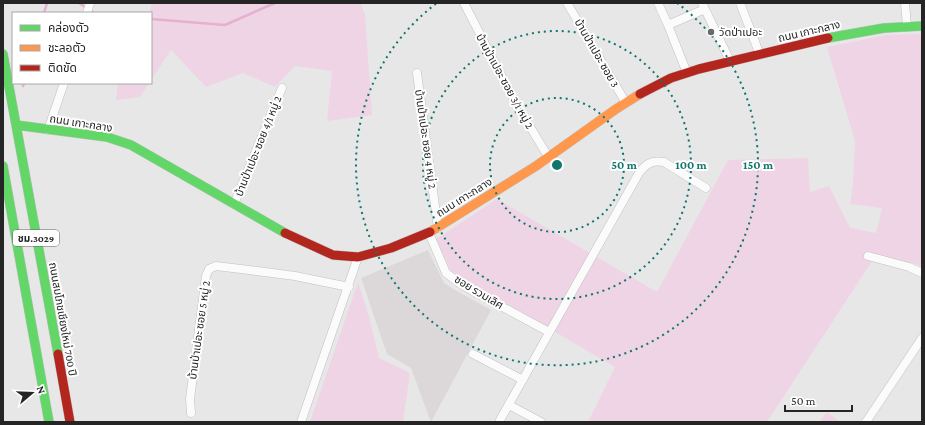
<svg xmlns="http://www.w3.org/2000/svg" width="925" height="425" font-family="'Crimson Pro','Noto Sans Thai',serif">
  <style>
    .built { fill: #dcd7d9 }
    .green { fill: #efd4e5 }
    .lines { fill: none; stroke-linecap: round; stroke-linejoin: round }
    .stream { stroke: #e4b1d1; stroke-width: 2.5 }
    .street-casing { stroke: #c2c0c2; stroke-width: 9 }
    .fast-casing { stroke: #c2c0c2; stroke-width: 10 }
    .slow-casing { stroke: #c2c0c2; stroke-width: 10 }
    .jam-casing { stroke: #c2c0c2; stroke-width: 10 }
    .street { stroke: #fcfbfc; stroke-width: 8 }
    .fast { stroke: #63d668; stroke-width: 9 }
    .slow { stroke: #ff974d; stroke-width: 9 }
    .jam { stroke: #b3261e; stroke-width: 9 }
    .ring { fill: none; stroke: #0f766e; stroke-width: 2; stroke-dasharray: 2 4 }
    .poi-dot { fill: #6a6969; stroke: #fff; stroke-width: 1.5 }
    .labels { text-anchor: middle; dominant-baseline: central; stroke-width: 4; stroke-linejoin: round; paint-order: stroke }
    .shield { fill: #fff; stroke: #676666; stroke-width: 1 }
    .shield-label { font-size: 10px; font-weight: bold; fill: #262525 }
    .street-label { font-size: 11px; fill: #262525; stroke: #fff }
    .poi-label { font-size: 11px; fill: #262525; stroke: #fff; text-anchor: start }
    .centre { fill: #0f766e; stroke: #fff; stroke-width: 2 }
    .ring-label { font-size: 12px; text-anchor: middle; font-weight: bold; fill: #0f766e; stroke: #fff; stroke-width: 4; stroke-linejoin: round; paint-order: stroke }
  </style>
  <rect width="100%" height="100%" fill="#e8e7e8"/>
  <path class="built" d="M428,250l16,33 11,7 36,20 -60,112 -20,-54 -24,-14 -26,-76z"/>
  <path class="green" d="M152,3h208l5,11 7,101 -45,6 5,-50 -37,-5 -20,21 -32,-14 -37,14 -35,-37 -20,30v-67h-2z
    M922,34v233l-5,-3 -41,-9 -109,167h-179l27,-55 -164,-96 -15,-32 61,-40 160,93 71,-132 80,-2 2,34 19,-6 21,42 26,5 6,-25 -32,-4 3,-21 2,-42 -28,-94 59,-12z
    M118,83h31l-9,14 -24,3z
    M358,282l11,34 10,42 31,15 -7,49h-93z
    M827,412l13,10h-21z"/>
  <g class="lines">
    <path class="stream" d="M79,3l15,10
      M44,13l3,-10
      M151,19l74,6 50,-22
      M23,86l1,-3"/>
    <defs>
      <path id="street" d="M464,3l51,99 34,56
        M567,3l59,100
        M658,3l10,22 19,48
        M702,3l28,58
        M740,3l20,52
        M905,3l2,23
        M87,13l3,-10
        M668,25l37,-16
        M417,73l21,155
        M48,130l16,-47
        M234,204l48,-116
        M429,233l17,40 16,12 87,47
        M868,256l41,11 13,6
        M473,354l50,26
        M509,405l32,17
        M191,413l-1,-14 16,-123 3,-7 7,-3 33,4 46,6 54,11
        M500,420l139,-247c7,-9 12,-13 25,-11l42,26
        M301,422l57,-165
        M866,422l56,-84"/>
      <path id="fast" d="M828,38l56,-10 38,-2
        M3,54l55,300
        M16,125l91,12 24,8 154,88
        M3,166l46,256"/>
      <path id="slow" d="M430,232l106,-66 80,-57 24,-15"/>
      <path id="jam" d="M640,94l31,-16 28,-9 129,-31
        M285,233l48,22 25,2 33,-9 39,-16
        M58,354l12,68"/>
    </defs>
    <use href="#street" class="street-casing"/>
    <use href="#fast" class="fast-casing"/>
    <use href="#slow" class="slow-casing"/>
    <use href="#jam" class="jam-casing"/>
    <use href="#street" class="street"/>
    <use href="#fast" class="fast"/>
    <use href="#slow" class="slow"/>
    <use href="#jam" class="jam"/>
  </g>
  <g class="ring">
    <circle cx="557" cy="165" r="67"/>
    <circle cx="557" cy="165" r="134"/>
    <path d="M677 3A201 201 0 1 1 437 3"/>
  </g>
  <circle class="poi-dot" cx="711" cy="32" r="4"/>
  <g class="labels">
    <rect class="shield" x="13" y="230" width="46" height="16" rx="3"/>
    <g class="shield-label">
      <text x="36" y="238">ชม.3029</text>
    </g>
    <g class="street-label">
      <text transform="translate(809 31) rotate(-13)">ถนน เกาะกลาง</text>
      <text transform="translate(597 53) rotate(60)">บ้านป่าเปอะ ซอย 3</text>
      <text transform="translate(505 81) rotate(61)">บ้านป่าเปอะ ซอย 3/1 หมู่ 2</text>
      <text transform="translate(81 123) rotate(9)">ถนน เกาะกลาง</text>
      <text transform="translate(426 139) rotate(82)">บ้านป่าเปอะ ซอย 4 หมู่ 2</text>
      <text transform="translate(258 146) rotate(-68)">บ้านป่าเปอะ ซอย 4/1 หมู่ 2</text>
      <text transform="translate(464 197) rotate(-32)">ถนน เกาะกลาง</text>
      <text transform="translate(479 292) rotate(31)">ซอย รวมเลิศ</text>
      <text transform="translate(63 319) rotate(80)">ถนนสมโภชเชียงใหม่ 700 ปี</text>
      <text transform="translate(199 330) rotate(-82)">บ้านป่าเปอะ ซอย 5 หมู่ 2</text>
    </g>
    <g class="poi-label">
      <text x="719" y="32">วัดป่าเปอะ</text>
    </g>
  </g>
  <circle cx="557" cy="165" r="6" class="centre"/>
  <g class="ring-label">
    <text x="624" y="169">50 m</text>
    <text x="691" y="169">100 m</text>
    <text x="758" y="169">150 m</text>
  </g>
  <rect width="925" height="425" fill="none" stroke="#262525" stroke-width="8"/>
  <rect x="12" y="12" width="140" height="72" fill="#ffffff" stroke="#a8a8a8"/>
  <rect x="20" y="25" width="20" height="6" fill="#63d668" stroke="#a8a8a8"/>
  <text x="48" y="32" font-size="12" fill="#262525">คล่องตัว</text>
  <rect x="20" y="45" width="20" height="6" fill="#ff974d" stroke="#a8a8a8"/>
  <text x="48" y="52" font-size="12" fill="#262525">ชะลอตัว</text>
  <rect x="20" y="65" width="20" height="6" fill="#b3261e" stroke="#a8a8a8"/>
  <text x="48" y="72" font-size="12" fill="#262525">ติดขัด</text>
  <g transform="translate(32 393) rotate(71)" stroke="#ffffff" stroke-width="3" paint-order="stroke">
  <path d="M0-3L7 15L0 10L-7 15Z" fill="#262525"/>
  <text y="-6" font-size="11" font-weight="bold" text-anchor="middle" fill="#262525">N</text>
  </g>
  <path d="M785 405v6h67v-6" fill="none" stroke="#262525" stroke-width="2"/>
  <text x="791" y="405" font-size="12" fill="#262525" stroke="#ffffff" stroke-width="3" paint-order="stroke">50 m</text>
</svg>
